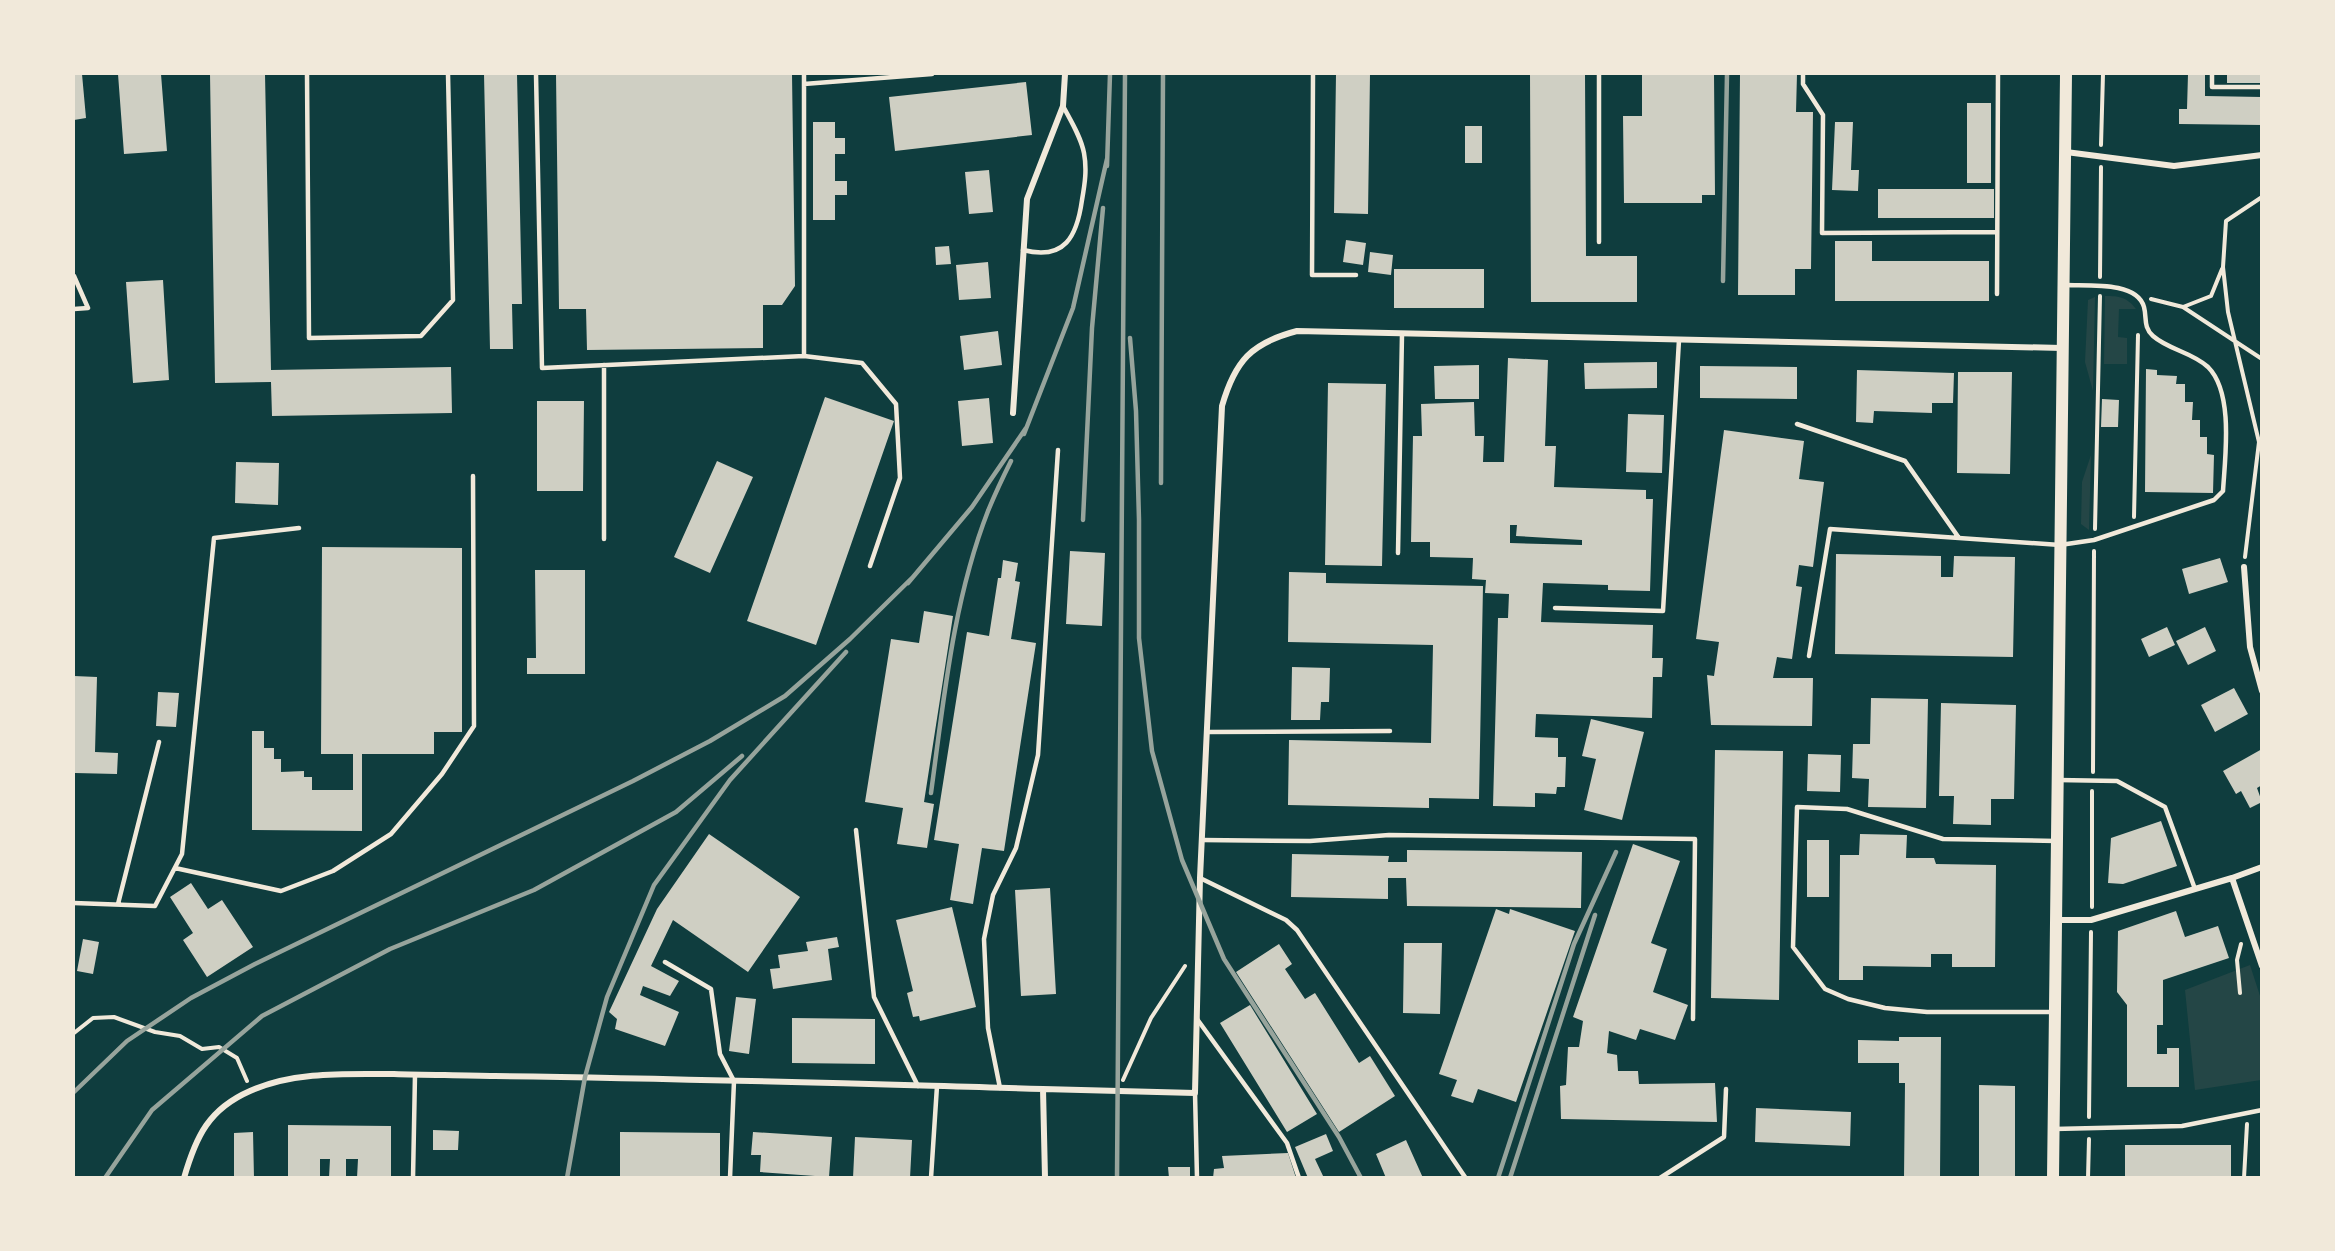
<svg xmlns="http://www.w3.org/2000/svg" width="2335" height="1251" font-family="'PT Serif',serif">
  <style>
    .green { fill: #244646 }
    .building { fill: #cfcfc3; fill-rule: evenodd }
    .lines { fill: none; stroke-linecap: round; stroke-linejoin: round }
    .path { stroke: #f1e9da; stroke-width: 4 }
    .service { stroke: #f1e9da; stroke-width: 4.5 }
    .minor { stroke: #f1e9da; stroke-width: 6 }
    .secondary { stroke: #f1e9da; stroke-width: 12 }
    .rail { stroke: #97a49c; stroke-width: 4.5 }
  </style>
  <rect width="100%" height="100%" fill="#0f3d3e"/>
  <path class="green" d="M2105,296c14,0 22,1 31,13h-17l-1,28 9,1v26h-23z
    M2095,297l-2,94 -8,-29 3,-62z
    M2091,455l-2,75 -8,-6 1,-42z
    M2250,965l11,34v81l-66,10 -10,-100z"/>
  <path class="building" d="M74,74h8l4,44 -12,2z
    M118,74h43l6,77 -43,3z
    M210,74h55l6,296 180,-3 1,46 -180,3 -1,-34 -56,1z
    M484,74h33l5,230h-10l1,45h-23z
    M556,74h236l3,212 -13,19h-19v43l-176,2 -1,-41h-27z
    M1336,74h34l-2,140 -34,-1z
    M1530,74h55l1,182h51v46h-106z
    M1642,74h72l1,121h-13v8h-78l-1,-87h19z
    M1740,74h57l-1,38h17l-2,157h-16v26h-57z
    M2188,74h17v22l57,1v28l-83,-1v-15h8z
    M2227,74h35v9h-35z
    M1026,82l6,53 -137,16 -6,-54z
    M1967,103h24v80h-24z
    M813,122h22v16h10v16h-10v27h12v14h-12v25h-22z
    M1835,122h18l-2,48h8l-1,21 -26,-1z
    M1465,126h17v37h-17z
    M989,170l4,42 -24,2 -4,-42z
    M1878,189h116v29h-116z
    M1346,240l20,3 -3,22 -20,-3z
    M1835,241h37v20h117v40h-154z
    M949,246l2,18 -15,1 -1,-18z
    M1370,252l23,3 -2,20 -23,-3z
    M988,262l3,36 -32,2 -3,-35z
    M1394,269h90v39h-90z
    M163,280l6,100 -36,3 -7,-101z
    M998,331l4,34 -38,5 -4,-34z
    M1508,358l40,2 -3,86h11l-2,41 92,3v9h7l-3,92 -42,-1v-5l-65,-2 -2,39 112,3 -1,33h11l-1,19h-9l-1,41 -116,-4 -1,23 23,1v19h8l-1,30h-8l-1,7 -21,-1v14l-42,-1 5,-188h10l1,-24 -24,-1 1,-13 -14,-1 1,-21 -43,-1v-15h-19l2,-106h9l-1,-32 53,-2 1,34h9l-1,26h21zM1510,525h7l-1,11 66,4v5l-72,-2z
    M1657,362v26l-72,1 -1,-26z
    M1479,365v34h-44l-1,-33z
    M1700,366l97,1v32l-97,-1z
    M2146,369l11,1v5l20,1 -1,8h9v18h8l-1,18h8v17h7v17l7,1 -1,38 -68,-1z
    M1857,370l97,3 -1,30h-21v10l-58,-2 -1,12 -17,-1z
    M1958,372h54l-2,102 -53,-1z
    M1328,383l58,1 -4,182 -57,-1z
    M825,397l69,24 -78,224 -69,-24z
    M989,398l4,45 -31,3 -4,-45z
    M2102,399l17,1 -1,27h-17z
    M537,401h47l-1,90h-46z
    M1628,414l36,1 -2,58 -36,-1z
    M1724,430l80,11 -5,38 25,3 -11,85 -14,-2 -3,21 6,1 -10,72 -15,-2 -4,21h40l-1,48 -101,-1 -4,-50 7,1 5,-34 -23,-3z
    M717,461l36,16 -43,96 -36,-16z
    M236,462l43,1 -1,42 -43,-2z
    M322,547l140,1v184h-28v22h-72v77l-110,-1v-99h12v17h10v11h7v13l23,-1v6h8v13h41v-36h-32z
    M1070,551l35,2 -3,73 -36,-2z
    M1836,554l105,2v21h12l1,-21 61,1 -2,100 -178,-3z
    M2220,558l8,24 -39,12 -7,-25z
    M1003,560l15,3 -3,18 5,1 -9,57 25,4 -32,208 -22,-3 -9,56 -23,-4 9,-56 -25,-4 33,-208 22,4 9,-58h3z
    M535,570h50v104h-58v-16h9z
    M1289,572l37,1v10l157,3 -4,213 -50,-1v10l-141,-3 1,-65 142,3 2,-98 -145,-3z
    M924,611l29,5 -29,186 10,2 -7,44 -30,-4 6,-36 -38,-6 26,-163 28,4z
    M2167,627l8,18 -26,12 -8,-18z
    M2205,627l11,24 -28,14 -12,-24z
    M1292,667l38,1 -1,34h-8l-1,18h-29z
    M74,676l23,1 -2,75 23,1 -1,21 -42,-1z
    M2234,688l14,26 -33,18 -14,-27z
    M158,692l21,1 -3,34 -20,-1z
    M1871,698l57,1 -2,109 -58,-1 1,-28 -17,-1 1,-34h17z
    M1941,703l75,2 -2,94h-23v26l-38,-1 1,-28h-15z
    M1591,719l53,13 -22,88 -38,-10 12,-51 -14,-3z
    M2262,749v36l-5,3 5,14 -12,6 -9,-17 -5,3 -13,-23z
    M1715,750l68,1 -4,249 -68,-2z
    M1808,754l33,1 -1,37 -33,-1z
    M2161,821l16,45 -54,18 -15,-1 3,-45z
    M709,834l91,63 -52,75 -75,-52 -22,46 28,15 -9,15 -27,-10 -3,9 39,17 -14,34 -50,-17 2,-10 -8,-7 48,-103z
    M1860,834l47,1 -1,23h28l2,6 60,1 -1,102h-43v-13h-21v13l-68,-1v14h-24l1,-125h19z
    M1807,840h22v57h-22z
    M1633,844l47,17 -29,82 16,6 -14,43 35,13 -13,35 -35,-11 -4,11 -27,-9 -2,22 10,2 1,16h20l1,13 76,-1 2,39 -156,-3 -1,-33 6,-1 2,-38h11l4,-26 -10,-4z
    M1407,850l175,2 -1,56 -174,-2 -1,-28h-18v21l-97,-2 1,-43 97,2 -1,6h19z
    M191,883l17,26 14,-9 31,47 -46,30 -24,-37 10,-7 -23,-36z
    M1050,888l6,106 -35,2 -6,-106z
    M952,907l24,100 -56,14 -1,-5 -6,1 -6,-24 6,-2 -17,-71z
    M1496,909l13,5 1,-5 65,22 -59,171 -38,-13 -5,14 -22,-7 6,-16 -18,-6z
    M2176,911l9,26 33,-11 11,32 -66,22v45h-6v29h10v-6h12v39h-52v-82l-10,-13 1,-61z
    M837,937l2,10 -11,2 4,31 -59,9 -3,-20 10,-1 -2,-13 30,-4 -2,-9z
    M83,939l16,3 -6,32 -16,-3z
    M1404,943h38l-2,71 -37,-1z
    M1279,944l13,20 -7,5 20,30 10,-6 44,70 11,-7 25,40 -56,36 -103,-160z
    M736,997l20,2 -7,55 -20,-3z
    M1250,1005l67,109 -30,18 -67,-109z
    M792,1018l83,1v45l-83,-1z
    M1899,1037h42l-1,141h-36l1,-95h-6v-20h-41v-23l41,1z
    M1979,1085l36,1v92h-36z
    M1756,1108l95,4 -1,34 -95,-4z
    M288,1125l103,1v52h-34l1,-19h-12v19h-17l1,-19h-10v19h-32z
    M433,1130l26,1 -1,19h-25z
    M253,1132l1,46h-20v-45z
    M620,1132l100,1v45h-100z
    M753,1132l79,5 -3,40 -69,-5 1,-17h-10z
    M1326,1134l7,17 -18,8 9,19h-16l-13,-31z
    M855,1137l57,3 -2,38h-57z
    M1406,1140l17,38h-37l-10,-24z
    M2125,1145h106v33l-106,-1z
    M1288,1153l8,25h-83l1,-9 10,-1 -2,-12z
    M1168,1167h22v11h-21z"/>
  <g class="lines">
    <path class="path" d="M2101,145l2,-71
      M2100,277l1,-110
      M2151,299l32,8 79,52
      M2183,307l28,-11 11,-27
      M2134,517l4,-182
      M2095,529l5,-233
      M2245,557l14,-115 -31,-130 -5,-45 3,-46 36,-24
      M2093,772l1,-221
      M2092,907v-116
      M2240,993l-3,-33 4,-16
      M74,1033l19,-15 21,-1 41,15 25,4 22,13 17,-2 18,11 10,23
      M1123,1080l28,-62 34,-52
      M2089,1117l2,-185
      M2088,1178l1,-39
      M2244,1178l3,-54"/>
    <path class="service" d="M307,74l2,264 112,-2 32,-36 -5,-226
      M536,74l6,294 262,-12v-282
      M1313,74l-1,201h44
      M1803,74v10l20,31 -1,118 175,-1
      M2212,74v13h50
      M804,84l128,-10
      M1599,242v-168
      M1023,250c42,11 54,-14 59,-50 3,-17 5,-31 2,-47 -3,-16 -13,-32 -21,-47
      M74,276l14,32 -14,1
      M1997,294l1,-220
      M804,356l58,7 34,41 4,74 -30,88
      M1797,424l108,37 54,77
      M604,539v-174
      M1398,553l4,-219
      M1555,608l108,3 16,-271
      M1809,656l21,-127 230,16 34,-5 120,-40 9,-9c2,-34 11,-98 -15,-124 -16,-15 -39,-17 -55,-31 -10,-9 -6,-18 -9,-29 -7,-26 -56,-21 -78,-22
      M1208,732l182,-1
      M2058,780l59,1 48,26 30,82
      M856,830l18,167 44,89
      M1202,840l108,1 79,-6 306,4 -2,180
      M175,868l106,23 52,-20 58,-37 51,-60 32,-48 -1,-250
      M1200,878l86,42 11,10 168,247
      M74,903l81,3 27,-52 32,-316 85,-10
      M118,904l41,-162
      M665,962l46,27 9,65 14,27 -4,97
      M2052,1012h-125l-42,-4 -37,-9 -23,-10 -32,-42 4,-140 50,2 96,30 113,2
      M1197,1019l90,124 12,35
      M1000,1088l-12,-60 -4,-89 9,-44 23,-47 22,-93 20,-305
      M1195,1093l2,85
      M2054,1129l128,-3 80,-16
      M413,1178l2,-103
      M931,1178l6,-92
      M1660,1178l64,-41 2,-48"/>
    <path class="minor" d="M2066,152l108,14 88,-11
      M1013,413l14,-214 36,-93 2,-32
      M2244,567l6,80 12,44
      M2232,878l30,88
      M2056,920h35l141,-42 30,-11
      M184,1178c12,-42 25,-69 66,-87 44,-20 97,-17 144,-17 34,1 67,1 101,2 183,2 365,8 548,13
      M1045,1178l-2,-89 152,4 5,-215 22,-472c13,-45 29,-63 75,-75l765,17"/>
    <path class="secondary" d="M2053,1178l13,-1104"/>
    <path class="rail" d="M1107,166l3,-92
      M1723,281l4,-207
      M1130,338l6,73 3,109v118l13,113 30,109 42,99 115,178 22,41
      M1024,434l49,-126 34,-149
      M1161,483l2,-409
      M1083,520l9,-192 11,-120
      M908,583l64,-76 54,-79
      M931,793c13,-95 22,-192 57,-282 7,-17 15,-34 23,-50
      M74,1092l53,-51 64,-43 64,-34 378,-183 77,-40 75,-45 65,-57 63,-62
      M105,1178l47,-68 110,-94 128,-67 144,-59 142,-78 66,-56
      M567,1178l18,-101 22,-80 47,-112 76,-105 116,-128
      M1117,1178l8,-1104
      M1498,1178l76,-234 42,-92
      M1510,1178l85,-263"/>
  </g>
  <rect width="2335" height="1251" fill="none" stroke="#f1e9da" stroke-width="150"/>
</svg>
